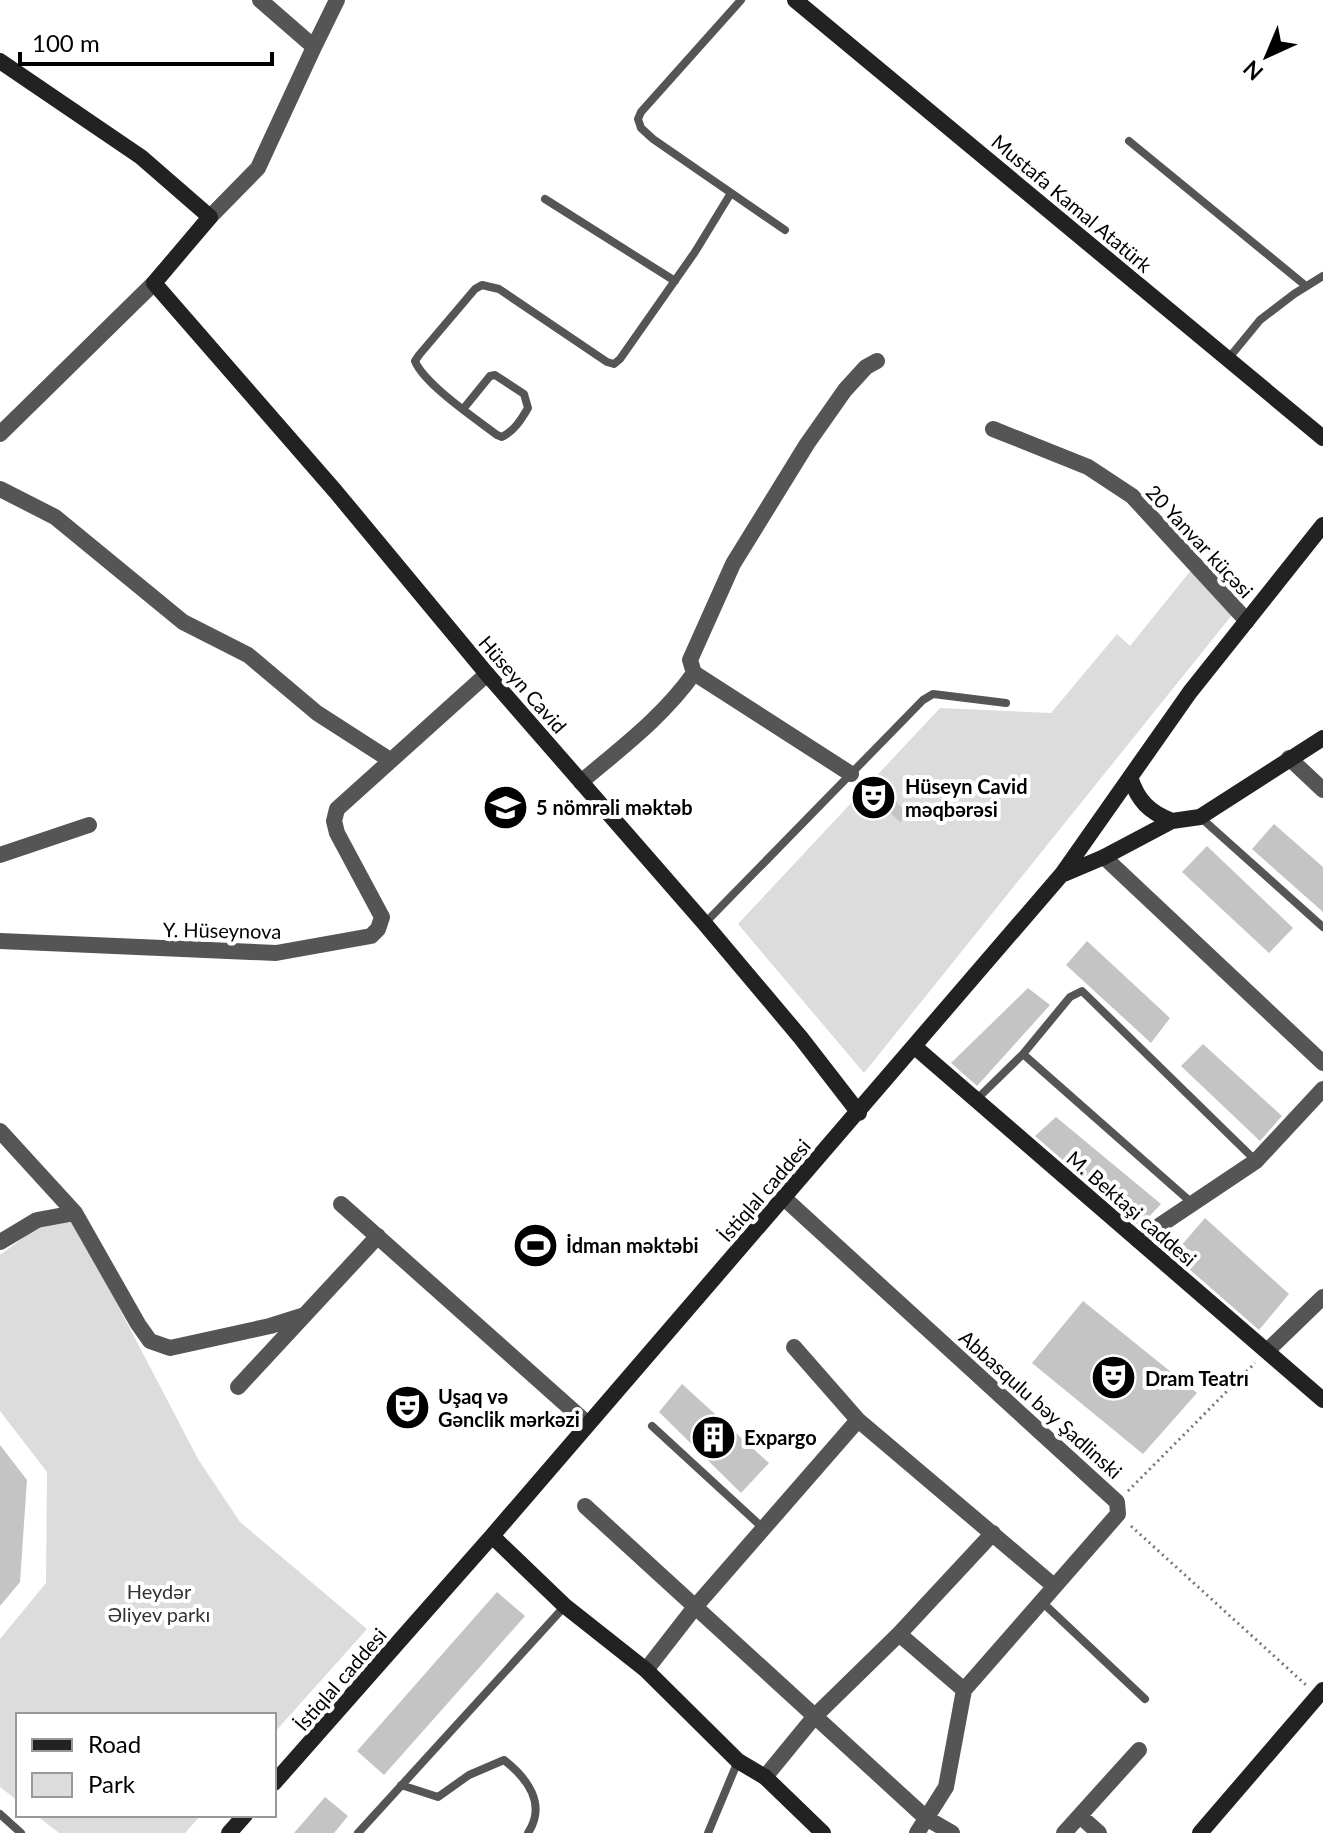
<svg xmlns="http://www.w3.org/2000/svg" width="1323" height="1833" font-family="Lato,sans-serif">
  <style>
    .green { fill: #dcdcdc }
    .building { fill: #c4c4c4 }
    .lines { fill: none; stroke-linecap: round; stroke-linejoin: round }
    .path { stroke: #777; stroke-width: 3; stroke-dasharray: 2 4; stroke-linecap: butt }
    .service { stroke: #555; stroke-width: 8 }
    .minor { stroke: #555; stroke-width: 16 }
    .secondary { stroke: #222; stroke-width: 16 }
    .labels { text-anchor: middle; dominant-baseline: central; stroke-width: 8; stroke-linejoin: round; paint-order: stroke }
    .street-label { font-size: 20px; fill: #000; stroke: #fff }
    .poi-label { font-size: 20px; font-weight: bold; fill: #000; stroke: #fff; text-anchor: start }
    .park-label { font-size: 20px; fill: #333; stroke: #fff }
  </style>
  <rect width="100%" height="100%" fill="#fff"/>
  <path class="green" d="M1192,569l40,46 -368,458 -126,-149 202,-216 111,5 66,-79 13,12z
    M66,1206l132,253 42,63 127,107 -93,104v-18h-256v86l-18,-14v-148l46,-56 1,-111 -47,-61v-156z
    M36,1815h165l-16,18h-126z"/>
  <path class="building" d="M882,787l26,27 -8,8 -27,-26z
    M1274,824l49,43v45l-71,-63z
    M1207,846l86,82 -24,25 -87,-81z
    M1087,941l83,77 -19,25 -85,-78z
    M1028,988l22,17 -73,81 -26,-23z
    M1203,1044l79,72 -22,25 -79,-75z
    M1056,1117l105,87 -19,20 -3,2 -104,-90z
    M1205,1218l84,76 -30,36 -86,-75z
    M1083,1301l114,92 -54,61 -111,-91z
    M682,1384l87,79 -28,30 -82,-81z
    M0,1445l27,35 -7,102 -20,24z
    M497,1592l28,24 -141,159 -27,-24z
    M325,1797l23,19 -14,17h-40z"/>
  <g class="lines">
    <path class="path" d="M1128,1491l127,-128
      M1131,1526l175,159"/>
    <path class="service" d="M741,0l-100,112 -3,7 3,9 12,11 132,91
      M1129,141l177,145
      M545,199l130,82
      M1228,359l32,-39 34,-26 29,-18
      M464,408l26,-32 5,-1 29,19 4,14c-7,12 -14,23 -26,29l-5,-2c-21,-16 -73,-51 -82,-74l4,-6 56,-66 7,-4 17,4 108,73 7,2 6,-5 75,-107 36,-59
      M1200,817l123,110
      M705,923l218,-223 10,-6 73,9
      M1023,1054l47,-57 12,-6 174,170
      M976,1100l47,-46 169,149
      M652,1426l111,102
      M1042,1602l103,97
      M401,1785l37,12 31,-22 35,-15c23,18 43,44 24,73
      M0,1814l21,19
      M358,1833l207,-227
      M708,1833l30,-72"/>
    <path class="minor" d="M314,47l23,-47
      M210,217l48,-49 56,-121 -54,-47
      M993,429l95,38 44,29 115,125
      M0,434l154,-151
      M0,489l55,28 128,105 65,33 69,58 73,47
      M694,673l-4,-13 43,-96 74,-120 38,-54 21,-23 11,-6
      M694,673l157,101
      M1289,758l34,32
      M581,782c40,-34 82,-65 113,-109
      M0,855l89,-30
      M1104,857l219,206
      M0,941l276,12 95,-17 7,-7 4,-12 -45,-84 -3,-12 3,-12 150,-135
      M0,1131l75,82
      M784,1198l333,304 1,12 -154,176 -18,97 -29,46
      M341,1204l247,220
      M1138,1240l118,-79 67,-72
      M0,1242l37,-22 38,-7 63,111 12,17 20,7 100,-22 35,-11
      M794,1347l64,73 196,166
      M1267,1351l56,-54
      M238,1387l140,-151
      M585,1506l341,312 26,15
      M899,1634l94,-101
      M646,1670l49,-63 163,-187
      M765,1777l50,-61 84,-82 65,56
      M1080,1816l19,17
      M1064,1833l75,-83"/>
    <path class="secondary" d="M795,0l528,438
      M0,61l141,96 69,60 -56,66 182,209 151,182 218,250 96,114 58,75
      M1130,777c8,24 19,35 42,44
      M1064,874l40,-17 68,-36 28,-4 123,-79
      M915,1047l408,353
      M492,1536l73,70 81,64 92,91 27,16 58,56
      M274,1783l218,-247 570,-662 128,-182 133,-167
      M229,1833l16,-18
      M1200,1833l123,-143"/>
  </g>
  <defs>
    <symbol id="theatre-disc" viewBox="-11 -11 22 22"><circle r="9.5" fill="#000" stroke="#fff"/><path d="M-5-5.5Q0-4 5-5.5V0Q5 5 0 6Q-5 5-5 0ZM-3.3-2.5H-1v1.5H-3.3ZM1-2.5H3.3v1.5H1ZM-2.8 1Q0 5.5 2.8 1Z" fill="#fff"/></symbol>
    <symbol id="school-disc" viewBox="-11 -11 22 22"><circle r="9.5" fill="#000" stroke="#fff"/><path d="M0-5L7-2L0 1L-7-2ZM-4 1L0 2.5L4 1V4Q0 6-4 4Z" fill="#fff"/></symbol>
    <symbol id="stadium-disc" viewBox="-11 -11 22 22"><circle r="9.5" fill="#000" stroke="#fff"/><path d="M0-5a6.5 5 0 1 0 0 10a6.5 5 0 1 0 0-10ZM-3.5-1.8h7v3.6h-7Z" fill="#fff"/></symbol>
    <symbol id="building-disc" viewBox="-11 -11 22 22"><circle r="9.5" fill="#000" stroke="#fff"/><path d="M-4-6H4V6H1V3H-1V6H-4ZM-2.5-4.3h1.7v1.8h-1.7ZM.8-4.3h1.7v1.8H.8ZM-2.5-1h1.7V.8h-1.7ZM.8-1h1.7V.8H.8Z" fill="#fff"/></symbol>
  </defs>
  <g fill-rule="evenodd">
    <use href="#theatre-disc" x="848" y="772" width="51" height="51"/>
    <use href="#school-disc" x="480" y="782" width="51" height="51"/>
    <use href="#stadium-disc" x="510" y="1220" width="51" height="51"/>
    <use href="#theatre-disc" x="1088" y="1352" width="51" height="51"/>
    <use href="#theatre-disc" x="382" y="1382" width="51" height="51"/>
    <use href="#building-disc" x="688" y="1412" width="51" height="51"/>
  </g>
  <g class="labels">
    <g class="street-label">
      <text transform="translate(1072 203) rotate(40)">Mustafa Kamal Atatürk</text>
      <text transform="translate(1200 541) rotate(47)">20 Yanvar küçəsi</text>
      <text transform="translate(523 684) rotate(49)">Hüseyn Cavid</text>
      <text transform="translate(222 930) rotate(1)">Y. Hüseynova</text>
      <text transform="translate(764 1190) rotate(-49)">İstiqlal caddesi</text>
      <text transform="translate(1132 1208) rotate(41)">M. Bektaşi caddesi</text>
      <text transform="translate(1041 1404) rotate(42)">Abbasqulu bəy Şadlinski</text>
      <text transform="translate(340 1679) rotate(-49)">İstiqlal caddesi</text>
    </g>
    <g class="poi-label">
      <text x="905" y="786">Hüseyn Cavid<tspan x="905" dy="23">məqbərəsi</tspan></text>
      <text x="536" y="807">5 nömrəli məktəb</text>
      <text x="566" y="1245">İdman məktəbi</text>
      <text x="1145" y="1378">Dram Teatrı</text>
      <text x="438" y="1396">Uşaq və<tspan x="438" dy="23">Gənclik mərkəzi</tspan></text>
      <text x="744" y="1437">Expargo</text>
    </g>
    <g class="park-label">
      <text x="159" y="1591">Heydər<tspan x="159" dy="23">Əliyev parkı</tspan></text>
    </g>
  </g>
  <rect x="16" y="1713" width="260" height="104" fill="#ffffff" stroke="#999999" stroke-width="2"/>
  <rect x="32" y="1739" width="40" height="12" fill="#222222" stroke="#999999" stroke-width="2"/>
  <text x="88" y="1753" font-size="24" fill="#000000">Road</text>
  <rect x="32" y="1773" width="40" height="24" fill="#dcdcdc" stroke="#999999" stroke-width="2"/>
  <text x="88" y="1793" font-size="24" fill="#000000">Park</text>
  <g transform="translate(1267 56) rotate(224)" stroke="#ffffff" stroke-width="6" paint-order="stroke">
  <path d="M0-6L14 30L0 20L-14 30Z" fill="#000000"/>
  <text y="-12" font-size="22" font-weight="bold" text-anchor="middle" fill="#000000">N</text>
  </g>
  <path d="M20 52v12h252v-12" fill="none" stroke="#000000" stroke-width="4"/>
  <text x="32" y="52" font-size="24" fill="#000000" stroke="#ffffff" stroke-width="6" paint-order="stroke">100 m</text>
</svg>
